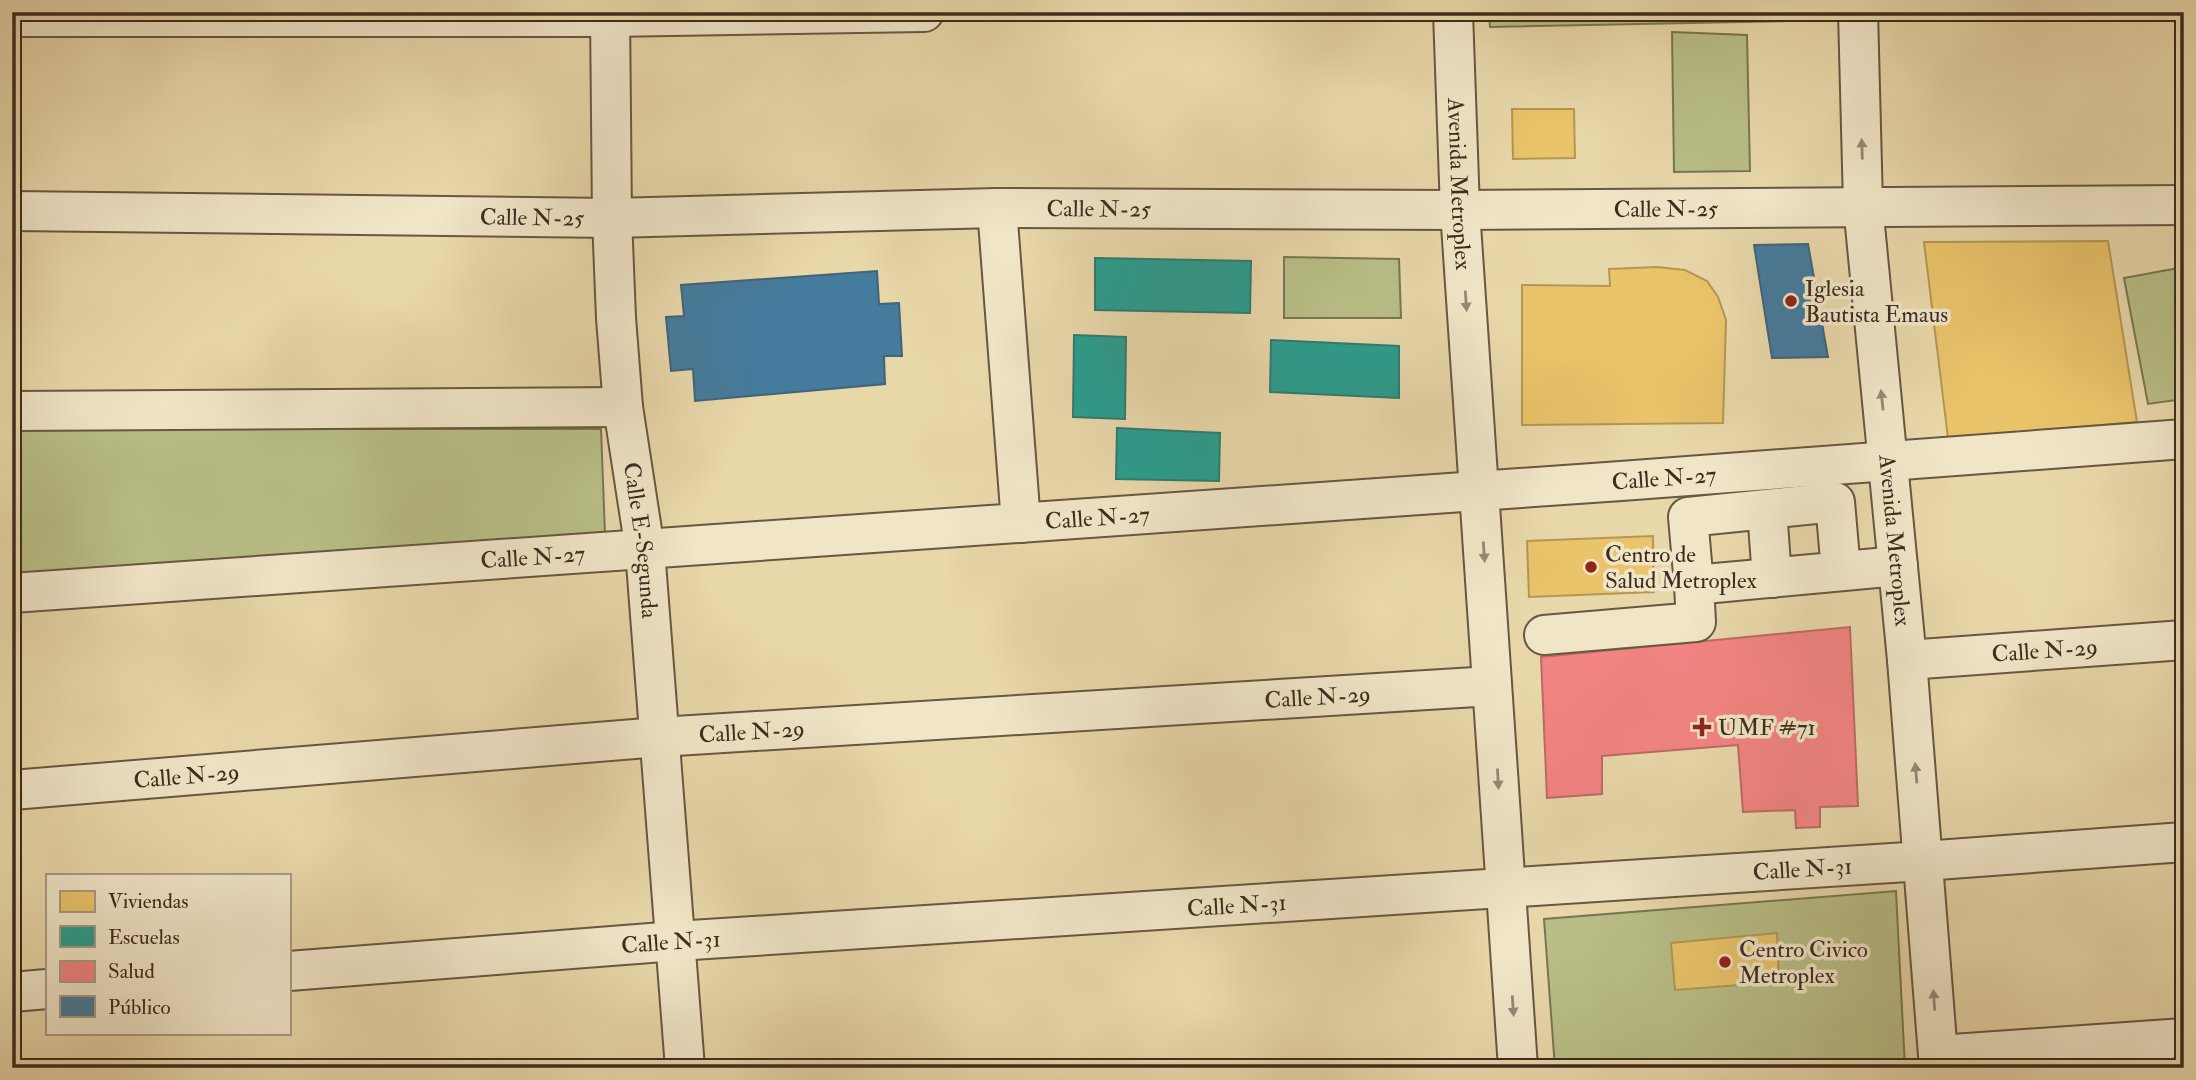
<svg xmlns="http://www.w3.org/2000/svg" width="2196" height="1080" font-family="'IM FELL Double Pica',serif">
  <style>
    .green { fill: #b8be86; stroke: #7a7553; stroke-width: 2 }
    .homes { fill: #e9c46a; stroke: #b59654; stroke-width: 2 }
    .schools { fill: #2a9d8f; stroke: #307b6e; stroke-width: 2 }
    .health { fill: #f28482; stroke: #bc6a65; stroke-width: 2 }
    .public { fill: #457b9d; stroke: #436378; stroke-width: 2 }
    .lines { fill: none; stroke-linecap: round; stroke-linejoin: round }
    .minor-casing { stroke: #685742; stroke-width: 42 }
    .minor { stroke: #f0e5c7; stroke-width: 38 }
    .oneway { fill: #968874 }
    .poi-dot { fill: #8f2418; stroke: #f0e5c7; stroke-width: 2.5 }
    .labels { text-anchor: middle; dominant-baseline: central; stroke-width: 7; stroke-linejoin: round; paint-order: stroke }
    .street-label { font-size: 23px; fill: #3d2c20; stroke: #f0e5c7 }
    .poi-label { font-size: 23px; fill: #3d2c20; stroke: #f0e5c7; text-anchor: start }
  </style>
  <rect width="100%" height="100%" fill="#e8d7a9"/>
  <filter id="stains"><feTurbulence type="fractalNoise" baseFrequency=".00286" numOctaves="4"/><feColorMatrix values="0 0 0 0 .2 0 0 0 0 .09 0 0 0 0 .02 0 0 0 .5 -.17"/></filter>
  <radialGradient id="worn" r=".72"><stop offset=".6" stop-color="#630" stop-opacity="0"/><stop offset="1" stop-color="#630" stop-opacity=".3"/></radialGradient>
  <path class="green" d="M1489,12h351v8l-350,7z
    M1672,32l75,3 3,136 -76,1z
    M1284,257l115,2 2,59h-117z
    M2184,267v132l-36,5 -24,-126z
    M12,429h589l4,105 -593,42z
    M1896,891l9,177h-350l-11,-149z"/>
  <path class="homes" d="M1512,109h62l1,49 -62,1z
    M2108,241l29,181 -189,16 -24,-196z
    M1657,267l28,3 22,11 11,16 8,23 -3,103 -201,2v-140l88,1 -1,-17z
    M1653,536l1,56 -125,5 -2,-56z
    M1777,933l2,49 -104,8 -4,-47z"/>
  <path class="schools" d="M1095,258l156,3 -1,52 -155,-3z
    M1074,335l52,2 -1,82 -52,-2z
    M1271,340l128,6v52l-129,-6z
    M1117,428l103,5 -1,48 -103,-2z"/>
  <path class="health" d="M1850,627l8,179 -38,1v20l-24,1 -1,-18 -52,2 -5,-67 -136,11v38l-55,4 -6,-141z"/>
  <path class="public" d="M1808,244l20,113 -56,1 -18,-113z
    M877,271l2,33 20,-1 3,53h-18l1,28 -190,17 -2,-32 -22,2 -5,-54 18,-1 -3,-31z"/>
  <g class="lines">
    <defs>
      <g id="minor">
        <path id="s1" d="M610,12l2,206 4,100 7,89 22,143 40,518"/>
        <path id="s2" d="M1453,12l7,198 58,858"/>
        <path id="s3" d="M1858,12l5,193 44,455 32,408"/>
        <path d="M12,17h598l314,-5"/>
        <path d="M997,208l24,315"/>
        <path id="s4" d="M12,211l600,7 385,-10 463,2 724,-5"/>
        <path d="M12,411l611,-4"/>
        <path d="M1767,510l5,68"/>
        <path d="M1694,585l-6,-68 147,-15 6,69"/>
        <path id="s5" d="M12,593l1609,-112 563,-42"/>
        <path d="M1544,635l152,-13 -2,-37 204,-19"/>
        <path id="s6" d="M1907,660l277,-20"/>
        <path id="s7" d="M12,790l647,-53 833,-51"/>
        <path id="s8" d="M289,971l387,-30 1247,-80 261,-19"/>
        <path d="M12,992l35,-3"/>
        <path d="M1938,1055l246,-17"/>
      </g>
    </defs>
    <use href="#minor" class="minor-casing"/>
    <use href="#minor" class="minor"/>
  </g>
  <defs><path id="oneway-solid" d="M-6-.8H1V-3.2L6.5 0L1 3.2V.8H-6Z" transform="scale(1.75)"/></defs>
  <g class="oneway">
    <use href="#oneway-solid" transform="translate(1862 149) rotate(-92)"/>
    <use href="#oneway-solid" transform="translate(1466 301) rotate(86)"/>
    <use href="#oneway-solid" transform="translate(1882 400) rotate(-96)"/>
    <use href="#oneway-solid" transform="translate(1484 552) rotate(86)"/>
    <use href="#oneway-solid" transform="translate(1916 773) rotate(-95)"/>
    <use href="#oneway-solid" transform="translate(1498 779) rotate(87)"/>
    <use href="#oneway-solid" transform="translate(1934 1000) rotate(-94)"/>
    <use href="#oneway-solid" transform="translate(1513 1006) rotate(86)"/>
  </g>
  <g class="poi-dot">
    <circle cx="1791" cy="301" r="7"/>
    <circle cx="1591" cy="567" r="7"/>
    <path d="M1698.5 716.5h7v7h7v7h-7v7h-7v-7h-7v-7h7z"/>
    <circle cx="1725" cy="962" r="7"/>
  </g>
  <g class="labels">
    <g class="street-label">
      <text stroke="none"><textPath href="#s2" startOffset="172">Avenida Metroplex</textPath></text>
      <text stroke="none"><textPath href="#s4" startOffset="1087">Calle N-25</textPath></text>
      <text stroke="none"><textPath href="#s4" startOffset="1654">Calle N-25</textPath></text>
      <text stroke="none"><textPath href="#s4" startOffset="520">Calle N-25</textPath></text>
      <text stroke="none"><textPath href="#s5" startOffset="1656">Calle N-27</textPath></text>
      <text stroke="none"><textPath href="#s5" startOffset="1088">Calle N-27</textPath></text>
      <text stroke="none"><textPath href="#s1" startOffset="530">Calle E-Segunda</textPath></text>
      <text stroke="none"><textPath href="#s3" startOffset="530">Avenida Metroplex</textPath></text>
      <text stroke="none"><textPath href="#s5" startOffset="522">Calle N-27</textPath></text>
      <text stroke="none"><textPath href="#s6" startOffset="138">Calle N-29</textPath></text>
      <text stroke="none"><textPath href="#s7" startOffset="1309">Calle N-29</textPath></text>
      <text stroke="none"><textPath href="#s7" startOffset="742">Calle N-29</textPath></text>
      <text stroke="none"><textPath href="#s7" startOffset="175">Calle N-29</textPath></text>
      <text stroke="none"><textPath href="#s8" startOffset="1517">Calle N-31</textPath></text>
      <text stroke="none"><textPath href="#s8" startOffset="950">Calle N-31</textPath></text>
      <text stroke="none"><textPath href="#s8" startOffset="383">Calle N-31</textPath></text>
    </g>
    <g class="poi-label">
      <text x="1805" y="288">Iglesia<tspan x="1805" dy="26">Bautista Emaus</tspan></text>
      <text x="1605" y="554">Centro de<tspan x="1605" dy="26">Salud Metroplex</tspan></text>
      <text x="1718" y="727">UMF #71</text>
      <text x="1739" y="949">Centro Civico<tspan x="1739" dy="26">Metroplex</tspan></text>
    </g>
  </g>
  <rect width="2196" height="1080" fill="none" stroke="#e8d7a9" stroke-width="42"/>
  <rect x="14" y="14" width="2168" height="1052" fill="none" stroke="#3d2c20" stroke-width="3.5"/>
  <rect x="21" y="21" width="2154" height="1038" fill="none" stroke="#3d2c20" stroke-width="2"/>
  <rect x="46" y="874" width="245" height="161" fill="#f0e5c7" stroke="#a89b84" stroke-width="2"/>
  <rect x="60" y="891" width="35" height="21" fill="#e9c46a" stroke="#a89b84" stroke-width="2"/>
  <text x="108" y="908" font-size="21" fill="#3d2c20">Viviendas</text>
  <rect x="60" y="926" width="35" height="21" fill="#2a9d8f" stroke="#a89b84" stroke-width="2"/>
  <text x="108" y="944" font-size="21" fill="#3d2c20">Escuelas</text>
  <rect x="60" y="961" width="35" height="21" fill="#f28482" stroke="#a89b84" stroke-width="2"/>
  <text x="108" y="978" font-size="21" fill="#3d2c20">Salud</text>
  <rect x="60" y="996" width="35" height="21" fill="#457b9d" stroke="#a89b84" stroke-width="2"/>
  <text x="108" y="1014" font-size="21" fill="#3d2c20">Público</text>
  <rect width="100%" height="100%" filter="url(#stains)"/>
  <rect width="100%" height="100%" fill="url(#worn)"/>
</svg>
